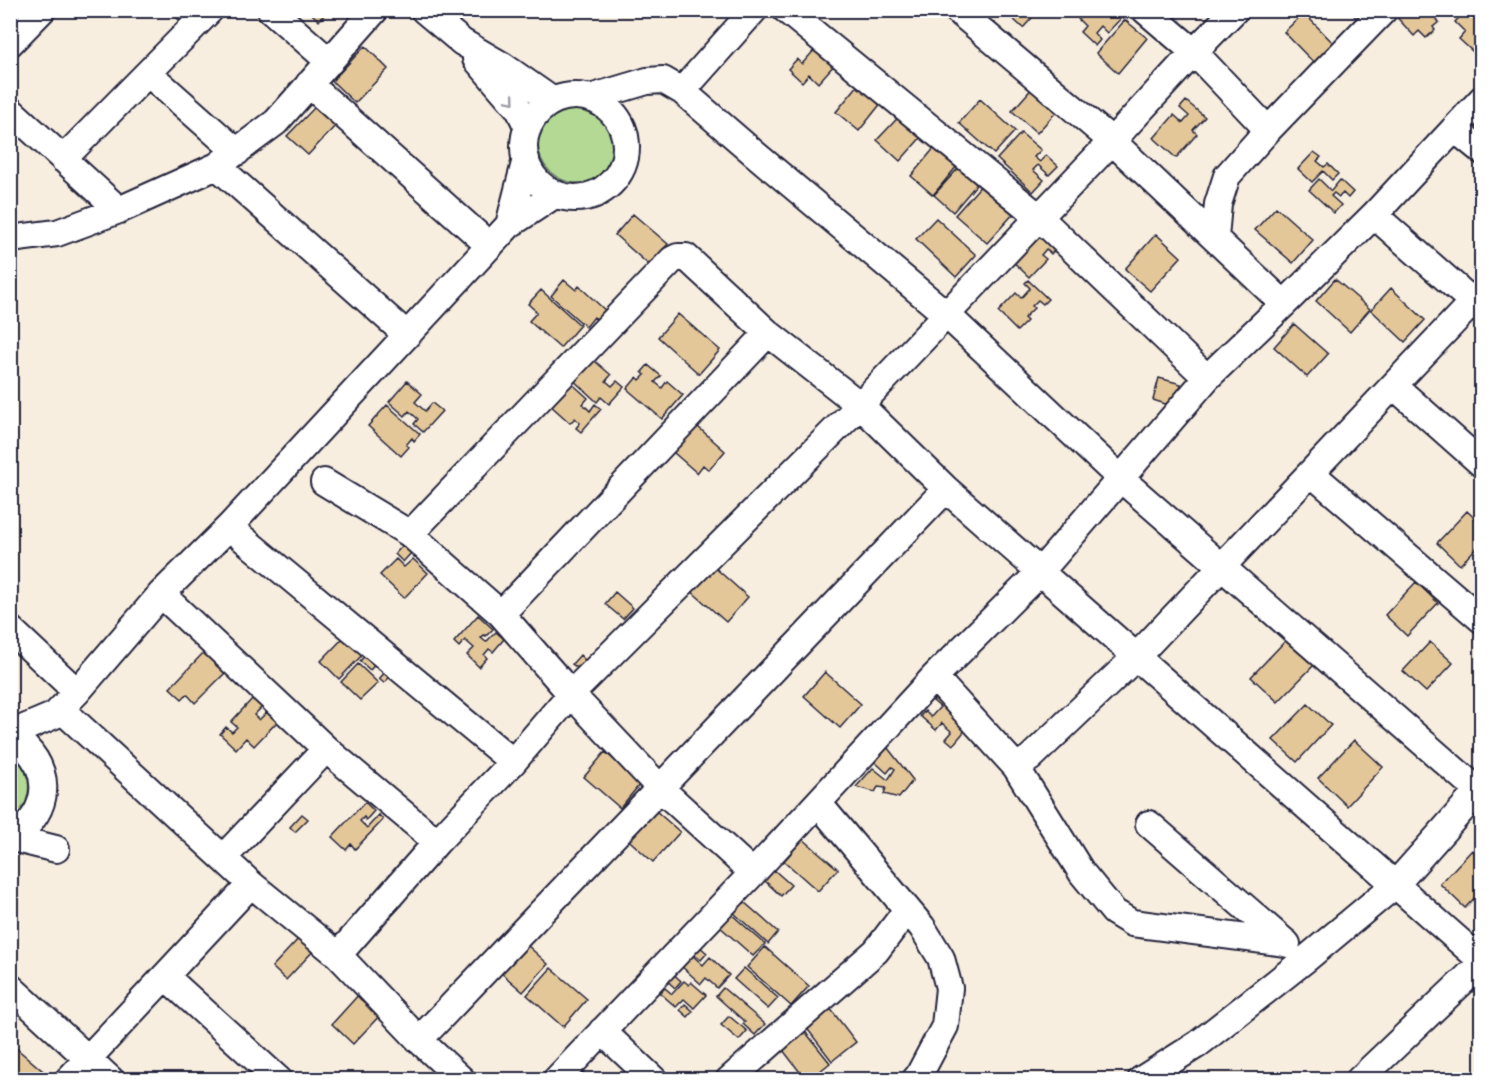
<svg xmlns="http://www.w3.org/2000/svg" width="1492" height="1090" font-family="Mali,sans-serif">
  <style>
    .green { fill: #b3d995; stroke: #6a7e68; stroke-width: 1.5 }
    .building { fill: #e4c798; stroke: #22223b; stroke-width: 1.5 }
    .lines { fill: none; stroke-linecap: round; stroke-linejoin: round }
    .minor-casing { stroke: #22223b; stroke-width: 30 }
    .minor { stroke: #fff; stroke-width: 26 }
    .oneway { stroke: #9c9ca7 }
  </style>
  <rect width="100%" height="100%" fill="#f7eee0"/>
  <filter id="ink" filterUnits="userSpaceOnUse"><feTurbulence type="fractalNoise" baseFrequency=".0167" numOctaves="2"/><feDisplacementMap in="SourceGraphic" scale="12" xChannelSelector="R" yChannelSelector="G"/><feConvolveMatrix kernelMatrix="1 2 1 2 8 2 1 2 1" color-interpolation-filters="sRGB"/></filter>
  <g filter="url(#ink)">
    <path class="green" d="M538 143a40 40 0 1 1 80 0a40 40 0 1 1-80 0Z
      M11,753c3,3 8,6 10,10 13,18 9,45 -10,57z"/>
    <path class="building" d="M169,10h19l-9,10z
      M308,10h20l-9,11z
      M1003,10h36l-16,18z
      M1085,10h21l1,2 1,-2h16l2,3 -19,20 -7,-7 -6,7 6,7 -5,6 -15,-14 5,-6 -7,-7z
      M1349,10h19l-10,10z
      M1392,10h9l3,4 3,-4h21l11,12 -6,5 2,3 -9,8 -7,-7 -5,5 -23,-25z
      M1466,10h10l6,6v44l-23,-21 6,-7 -10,-10z
      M1304,13l32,33 -20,19 -32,-33z
      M1125,20l22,18 -29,35 -22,-20z
      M825,38l19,16 -26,29 -9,-9 -7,8 -14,-13 9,-10 5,5z
      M365,46l23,23 -33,34 -23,-22z
      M868,73l22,19 -31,39 -23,-19z
      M1043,76l25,23 -31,34 -25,-22z
      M980,99l35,32 -21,23 -35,-31z
      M1186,101l19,16 -12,13 4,4 -21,24 -22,-20 20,-23 9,8 6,-7 -9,-8z
      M317,105l20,19 -29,31 -21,-19z
      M909,106l22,20 -31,35 -23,-21z
      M1021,133l20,17 -7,7 6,5 6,-7 12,11 -9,9 -11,-10 -5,5 11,10 -11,12 -36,-33z
      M940,141l22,19 -29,35 -22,-19z
      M1314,152l7,5 -4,4 7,6 4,-3 10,10 -6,6 -9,-9 -11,11 -14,-13z
      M963,163l18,16 -28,33 -19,-17z
      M1319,179l12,12 9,-11 13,12 -5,6 -5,-5 -4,4 -5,-4 -3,3 10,9 -7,8 -25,-23z
      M984,182l32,29 -29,32 -32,-28z
      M1276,207l37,33 -20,23 -38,-33z
      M633,214l35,30 -19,21 -34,-30z
      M936,218l40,37 -20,22 -40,-38z
      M1038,219l24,23 -11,12 -5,-5 -5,6 5,4 -17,18 -24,-23z
      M1156,234l25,23 -31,34 -25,-22z
      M1335,279l35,30 -20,23 -34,-31z
      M564,280l12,10 3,-4 28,26 -8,9 -5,-4 -8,10 -35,-31z
      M1028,280l20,19 -5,5 -5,-4 -6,6 2,2 -10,10 3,3 -10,10 -19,-19 18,-19 5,5 9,-10 -5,-5z
      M1391,288l34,32 -20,22 -34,-32z
      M541,290l39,35 -20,23 -31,-27 8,-9 -9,-8z
      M678,314l42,36 -21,24 -41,-37z
      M1294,324l34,30 -21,23 -33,-30z
      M589,356l22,19 -5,6 6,5 5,-5 7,6 -15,17 -8,-7 -4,5 -27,-25z
      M648,365l13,11 -6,6 7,6 5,-7 16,14 -21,24 -35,-30 10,-12 3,3 5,-5 -3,-3z
      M1159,378l22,6 -6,23 -22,-7z
      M568,380l20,18 -5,6 7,7 5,-7 6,5 -20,23 -5,-4 4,-5 -5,-5 -5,5 -22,-20z
      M407,381l15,13 -7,8 10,9 7,-8 10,8 -19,21 -9,-8 4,-5 -9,-8 -4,5 -16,-14z
      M387,405l33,29 -6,7 -2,-3 -6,7 3,2 -8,9 -33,-30z
      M689,419l36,32 -16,19 -6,-5 -6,8 -31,-27z
      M1467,511l15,14v17l-22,23 -23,-22z
      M403,545l8,8 -8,9 -8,-8z
      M396,559l8,8 9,-8 15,14 -24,25 -24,-23z
      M712,565l36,32 -22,25 -36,-32z
      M1416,582l22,21 -31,33 -22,-21z
      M615,592l18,16 -10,11 -18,-15z
      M478,615l15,14 -7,7 -2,-1 -3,3 5,4 10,-10 8,7 -11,13 -4,-3 -5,6 3,3 -8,9 -12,-12 7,-7 -9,-8 -6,7 -5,-5z
      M347,634l18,18 -26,27 -18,-18z
      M1287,639l27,26 -36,37 -27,-25z
      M1430,642l23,21 -27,29 -23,-21z
      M371,649l10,9 -11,12 -10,-9z
      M205,651l21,21 -31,31 -8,-9 -5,5 -12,-11z
      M580,655l6,6 -7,8 -7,-5z
      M358,664l20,19 -18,17 -19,-18z
      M389,668l5,4 -10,11 -5,-4z
      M825,672l36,32 -21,24 -36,-32z
      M941,693l32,28 -20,24 -7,-6 6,-7 -10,-9 -6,7 -16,-14 5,-5 6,6 9,-10 -7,-6z
      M253,698l9,9 -8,8 5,5 8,-8 10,10 -23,24 -8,-8 -10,11 -16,-15 6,-7 6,5 5,-5 -6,-5z
      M1308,704l23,21 -34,37 -24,-22z
      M1354,740l29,27 -36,39 -29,-28z
      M887,747l26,33 -14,18 -15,-4 2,-6 -8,-1 -3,5 -19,-5 17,-19 15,12 7,-11 -3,-2 -5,6 -12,-11z
      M605,752l36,31 -21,25 -36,-31z
      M365,802l9,9 -8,9 -2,-3 -4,4 7,7 12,-13 4,5 -28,29 -4,-5 -5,6 -14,-13z
      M648,804l32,28 -27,30 -31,-28z
      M302,814l6,5 -13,13 -5,-5z
      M1482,836v12l-6,-6z
      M803,839l35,30 -20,22 -34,-30z
      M1472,850l10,9v31l-17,18 -25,-24z
      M774,870l17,15 -10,11 -16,-15z
      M393,898l8,8 -11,12 -9,-7z
      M744,902l34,30 -10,12 -34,-31z
      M730,913l35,31 -12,12 -34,-30z
      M516,935l32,29 -25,28 -32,-28z
      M301,936l14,13 -29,31 -14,-13z
      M699,946l8,7 -6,7 -9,-7z
      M765,947l44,39 -18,20 -44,-39z
      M690,953l13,12 7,-8 19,18 -12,13 -11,-10 -5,6 -21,-19z
      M551,968l36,31 -24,28 -36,-32z
      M744,968l34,30 -10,11 -34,-30z
      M668,969l13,12 -6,7 -13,-12z
      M684,981l5,4 2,-3 15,13 -12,13 -10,-9 -8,8 -16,-14 5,-5 7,6z
      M723,988l42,36 -10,11 -12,-11 2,-2 -29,-26z
      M361,992l22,20 -30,32 -21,-20z
      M826,1003l30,39 -24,19 -30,-39z
      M685,1004l8,7 -5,6 -8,-7z
      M729,1016l18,15 -8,9 -18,-15z
      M799,1024l31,39 -21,17h-3l-30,-39z
      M16,1048l34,29 -2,3h-38v-25z"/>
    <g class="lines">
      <defs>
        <path id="minor" d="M271,10l59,52
          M424,10l38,32 41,24 50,35
          M786,10l253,207 168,161
          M957,10l155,131 172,163
          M1145,10l49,42 74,78
          M10,43l32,-33
          M476,59l43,50 9,19
          M148,73l89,79
          M309,84l181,162
          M682,91l72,-81
          M524 147a51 51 0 1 1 102 0a51 51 0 1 1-102 0Z
          M590,98l57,-17 16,-1 19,11 73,63 192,161 173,163 362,316
          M10,110l109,100
          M1455,129l27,22
          M63,159l147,-149
          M217,166l190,169
          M1374,215l108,95
          M509,225l17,-66
          M1215,238l3,-34 9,-28 41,-46 116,-120
          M10,239l47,-6 62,-23 98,-44 59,-44 99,-112
          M1394,386l88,78
          M1311,473l171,147
          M324,482l86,52 91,80 70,80 89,94 93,85
          M229,527l284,235
          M410,534l262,-274 6,-3h8l82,76 92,72 86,84 536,472
          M161,594l165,155 111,93
          M501,614l267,-281
          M10,629l67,63
          M934,677l82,90 66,106 32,39 18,11 154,20
          M61,709l190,175 87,71 81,85 43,40
          M10,734l45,-19 22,-23 84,-98 68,-67 280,-302 47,-31
          M10,737c6,4 12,6 16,11 29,30 20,70 -16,90
          M1016,767l14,-9 106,-101 346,-365
          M818,803l104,124 19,31 8,30 -4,38 -26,49 -4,5
          M1149,824l138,120
          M12,838l44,11
          M223,858l103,-109
          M338,955l99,-113 76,-80 58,-68 289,-289 252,-264 82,-89 41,-42
          M165,976l114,104
          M10,987l101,93
          M602,1031l52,49
          M419,1040l527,-551
          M68,1080l183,-196
          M556,1080l197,-207 181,-196 106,-105 167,-194 77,-74 90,-89 108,-116
          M729,1080l147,-129 31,-41
          M1141,1080l57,-36 108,-85 89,-74 87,-98
          M1359,1080l123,-117"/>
      </defs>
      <use href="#minor" class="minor-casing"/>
      <use href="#minor" class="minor"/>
    </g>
    <defs><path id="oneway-chevron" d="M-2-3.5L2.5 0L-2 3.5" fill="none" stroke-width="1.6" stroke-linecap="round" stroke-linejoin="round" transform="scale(1.5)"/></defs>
    <use class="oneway" href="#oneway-chevron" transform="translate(511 100) rotate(50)"/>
  </g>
  <rect width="1492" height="1090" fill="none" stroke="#fff" stroke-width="36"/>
  <rect x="18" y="18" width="1456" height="1054" fill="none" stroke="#22223b" stroke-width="2" filter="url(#ink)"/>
</svg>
